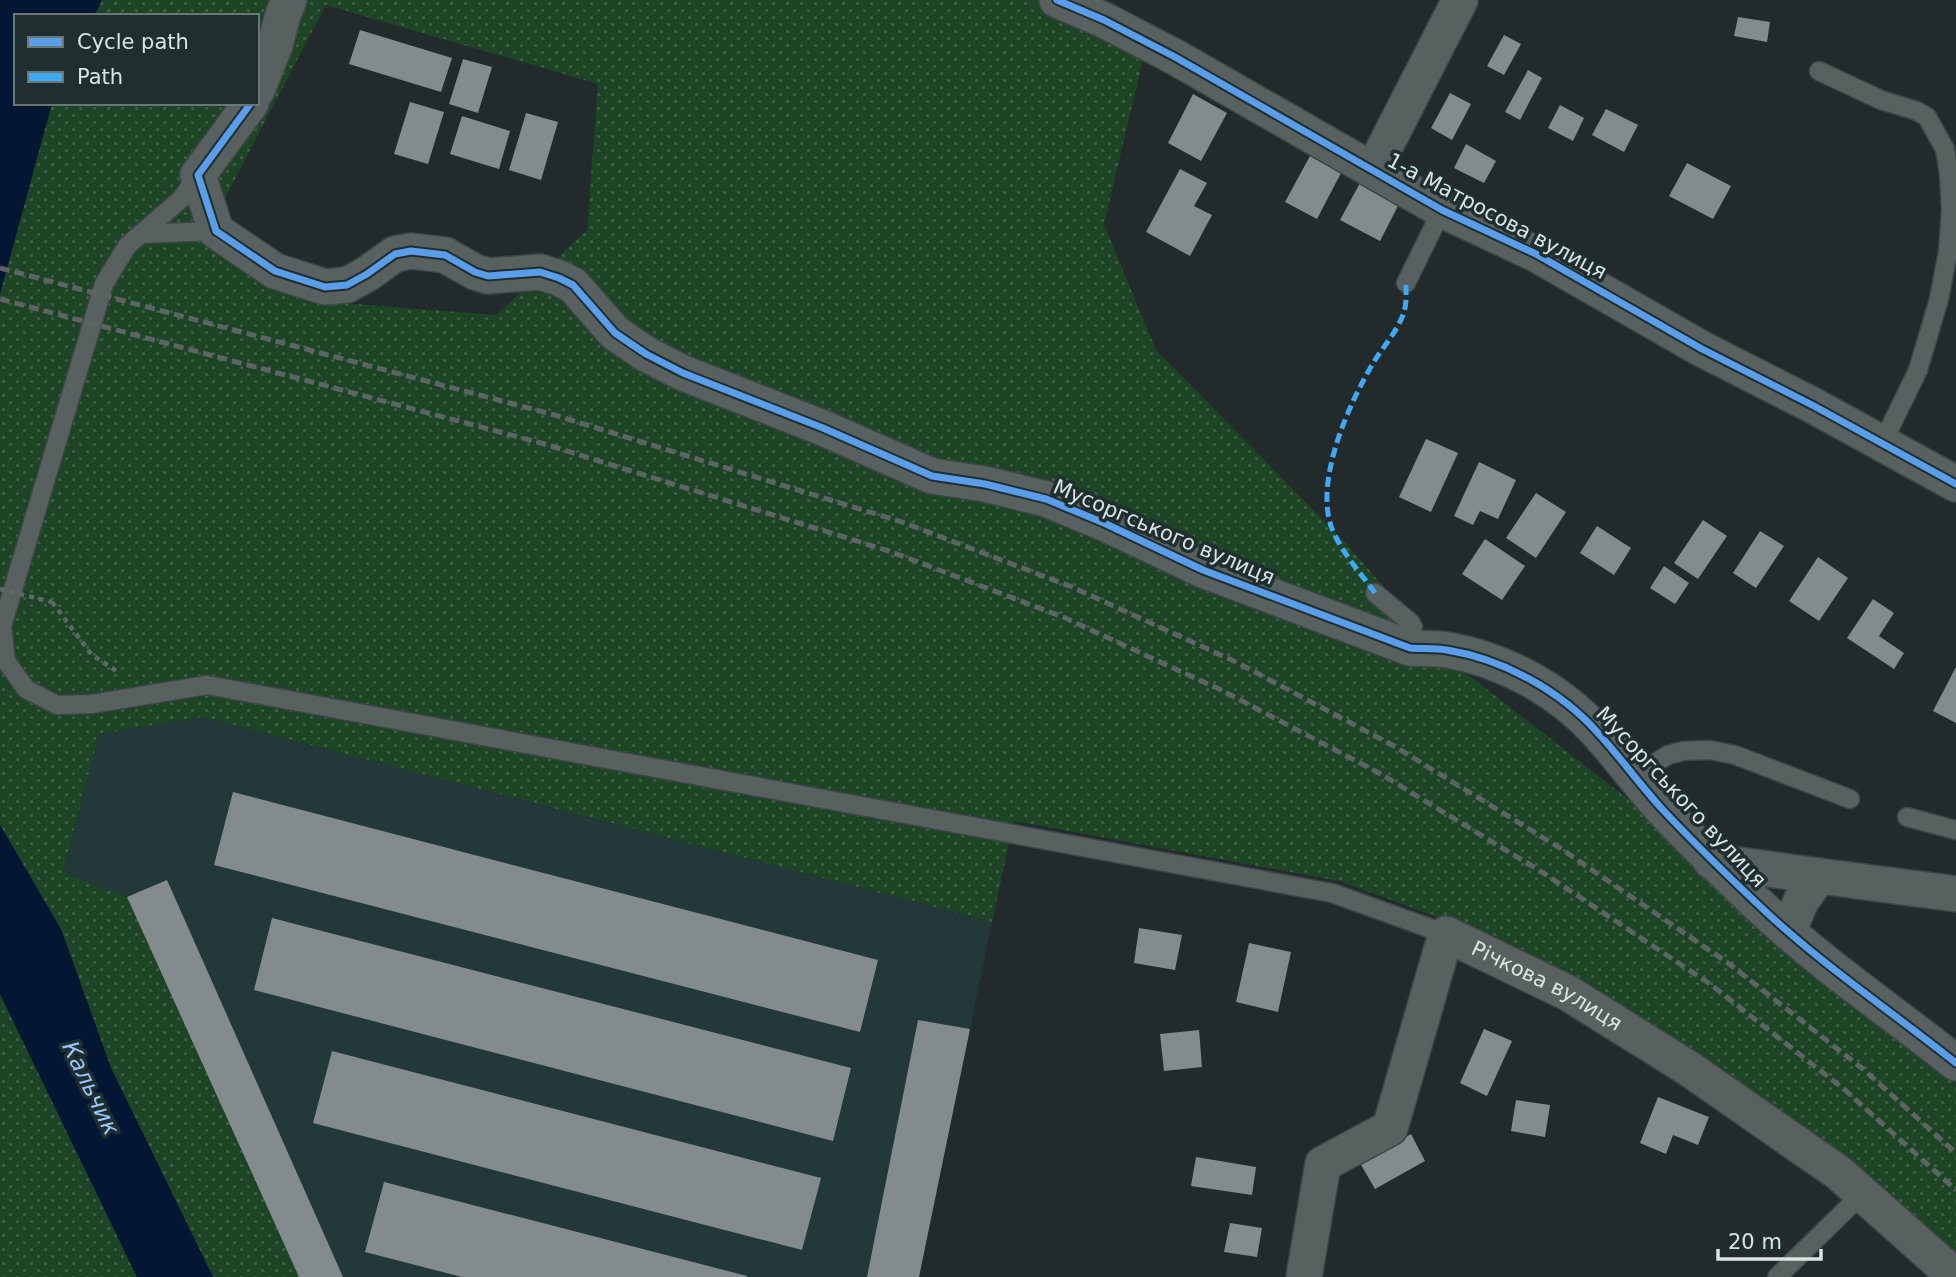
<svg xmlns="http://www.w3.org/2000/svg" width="1956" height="1277" font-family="'DejaVu Sans',sans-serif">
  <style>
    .built { fill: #223839 }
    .grass { fill: url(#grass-dots); fill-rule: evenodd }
    .water { fill: #031734 }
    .building { fill: #848b8d }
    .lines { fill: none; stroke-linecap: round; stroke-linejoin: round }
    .service-casing { stroke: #3d4546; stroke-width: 21 }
    .minor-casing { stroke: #3d4546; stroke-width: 38 }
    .path { stroke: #616768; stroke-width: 4.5; stroke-dasharray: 5 5; stroke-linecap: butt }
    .service { stroke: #596060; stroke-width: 18 }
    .minor { stroke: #596060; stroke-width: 35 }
    .rail { stroke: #5e6464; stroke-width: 5; stroke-dasharray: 10 5; stroke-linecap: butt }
    .path-bridge { stroke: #616768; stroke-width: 4.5; stroke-dasharray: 5 5; stroke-linecap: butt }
    .quiet { stroke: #3fa9f5; stroke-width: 5; stroke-dasharray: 10 5; stroke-linecap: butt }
    .cycleway-casing { stroke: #1f2e2f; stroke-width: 11 }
    .cycleway { stroke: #5a9eea; stroke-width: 7 }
    .labels { text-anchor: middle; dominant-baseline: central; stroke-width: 7; stroke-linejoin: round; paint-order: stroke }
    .street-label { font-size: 21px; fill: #dbe4e4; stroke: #1f2e2f }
    .water-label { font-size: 23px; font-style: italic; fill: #99c5fa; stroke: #1f2e2f }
  </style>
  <defs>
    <pattern id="grass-dots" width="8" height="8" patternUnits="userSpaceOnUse" patternTransform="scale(1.75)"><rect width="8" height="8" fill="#1d4525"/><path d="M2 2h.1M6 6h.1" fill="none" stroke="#3d6044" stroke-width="1.8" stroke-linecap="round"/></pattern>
  </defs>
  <rect width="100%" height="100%" fill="#222a2c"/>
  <path class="built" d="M203,717l789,205 -73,355h-620l-236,-403 36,-140z"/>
  <path class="grass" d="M102,0h945l99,47 -42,177 52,126 191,194 92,108 261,203 256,214v191l-502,-337 -115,-42 -325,-60 -22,101 -789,-205 -104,17 -36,139 64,24 172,380h-86l-102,-209 -50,-139 -61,-104v-531l52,-191h205v-87h-163zM326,5l272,79 -11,146 -91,85 -179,-14 -115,-59z
    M0,994l123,253 14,30h-137z"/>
  <path class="water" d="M0,0h102l-8,16h-78v87h36l-52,191z
    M0,825l61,104 50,139 102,209h-76l-137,-283z"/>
  <path class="building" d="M1738,17l32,5 -3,20 -33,-6z
    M360,30l92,28 -11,34 -92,-28z
    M1504,35l17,9 -17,31 -17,-9z
    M463,59l29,8 -14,46 -29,-9z
    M1528,70l14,8 -22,42 -15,-8z
    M1450,93l21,11 -19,36 -21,-12z
    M1193,94l34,19 -26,48 -33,-18z
    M410,102l34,10 -16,52 -34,-10z
    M1560,105l24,13 -11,23 -25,-13z
    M1606,109l32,16 -14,27 -32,-17z
    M526,113l32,9 -17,58 -32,-10z
    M462,116l48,15 -11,38 -49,-15z
    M1466,144l30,17 -12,22 -30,-15z
    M1310,156l31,17 -24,46 -32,-17z
    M1687,163l44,23 -18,33 -44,-23z
    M1180,169l27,14 -13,23 18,9 -22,41 -44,-24z
    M1360,183l39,21 -19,37 -40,-21z
    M1426,439l32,14 -27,59 -32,-15z
    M1479,462l37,18 -18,39 -18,-8 -7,14 -19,-9z
    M1536,493l30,19 -30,46 -30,-20z
    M1703,520l24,16 -29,43 -24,-16z
    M1597,526l34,22 -17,27 -34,-22z
    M1760,531l24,15 -28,42 -23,-15z
    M1485,539l40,27 -23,34 -40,-26z
    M1818,557l30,21 -29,43 -30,-20z
    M1664,566l25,17 -14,21 -25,-16z
    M1873,599l21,14 -15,23 25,17 -10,16 -47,-31z
    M1956,667v56l-23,-12z
    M233,792l645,168 -18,72 -646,-167z
    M167,880l176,397h-44l-172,-380z
    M272,918l579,150 -18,73 -579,-151z
    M1139,928l43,7 -7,35 -41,-7z
    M1249,943l42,9 -13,60 -42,-10z
    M918,1020l52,9 -51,248h-52z
    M1484,1029l28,12 -25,55 -27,-13z
    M1199,1030l3,37 -38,4 -4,-37z
    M332,1051l489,127 -19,72 -489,-127z
    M1658,1097l51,20 -11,28 -25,-10 -7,19 -26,-11z
    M1516,1100l34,5 -5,32 -34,-6z
    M1411,1134l14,27 -50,28 -15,-26z
    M1196,1157l60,10 -4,28 -61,-9z
    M384,1182l363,94v1h-285l-97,-25z
    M1230,1223l32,5 -5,29 -33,-5z"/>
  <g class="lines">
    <defs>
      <path id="service" d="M1819,71l62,29 36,11 10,6 18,32 4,25 2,36 -3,42 -9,47 -21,71 -36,74
        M198,175l-16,23 -55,48 -23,38 -102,342 4,35 20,28 31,16 35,-1 115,-19 1125,208 114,41
        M140,234l76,-3
        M1406,283l36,-73
        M1375,593l36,30 2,4 -3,21
        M1634,776l34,-21 15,-4 27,-1 25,5 115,44
        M1907,817l49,13
        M1777,1277l85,-83"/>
      <g id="minor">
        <path d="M1057,0l47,20 71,37 267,153 94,44 166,95 112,57 142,78"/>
        <path d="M257,90l18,-45 7,-27 7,-18"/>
        <path d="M251,103l-53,72 18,56 59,40 50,16 22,-2 20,-11 28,-20 16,-3 34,4 30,17 13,4 52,-4 19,6 14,7 42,48 31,21 37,19 140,55 109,48 53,8 61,15 58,24 99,47 207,78c12,1 25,0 37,2 56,9 114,41 151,83 23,25 42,52 65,77 33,35 67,68 102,101 59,55 127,101 191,152"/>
        <path d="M1373,170l87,-170"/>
        <path d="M1711,861l108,15 -18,25 -13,31"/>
        <path d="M1819,876l137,18"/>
        <path id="s1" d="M1304,1277l19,-113 67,-36 56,-194 122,59 120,75 151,105 117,104"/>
      </g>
    </defs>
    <use href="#service" class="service-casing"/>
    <use href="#minor" class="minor-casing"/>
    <path class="path" d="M52,602l40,53 26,17"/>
    <use href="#service" class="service"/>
    <use href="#minor" class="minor"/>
    <path class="rail" d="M0,268l551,146 351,108 170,65 164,75 158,84 166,102 168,115 135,106 93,84
      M0,299l541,144 348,108 174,66 160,74 156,82 166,101 165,110 135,106 111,100"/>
    <path class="path-bridge" d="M0,589l52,13"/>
    <path class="quiet" d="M1375,593c-15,-21 -35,-42 -44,-67 -16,-48 19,-125 44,-166 9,-14 22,-29 28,-45 4,-10 3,-21 3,-32"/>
    <defs>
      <path id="cycleway" d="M1057,0l47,20 71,37 267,153 94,44 166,95 112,57 142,78
        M251,103l-53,72 18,56 59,40 50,16 22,-2 20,-11 28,-20 16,-3 34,4 30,17 13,4 52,-4 19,6 14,7 42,48 31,21 37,19 140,55 109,48 53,8 61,15 58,24 99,47 207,78c12,1 25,0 37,2 56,9 114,41 151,83 23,25 42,52 65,77 33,35 67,68 102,101 59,55 127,101 191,152"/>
    </defs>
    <use href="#cycleway" class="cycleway-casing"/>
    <use href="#cycleway" class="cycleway"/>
  </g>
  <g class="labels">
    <g class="street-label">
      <text transform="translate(1497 216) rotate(28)">1-а Матросова вулиця</text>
      <text transform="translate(1164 532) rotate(23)">Мусоргського вулиця</text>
      <text transform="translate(1681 797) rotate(47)">Мусоргського вулиця</text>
      <text stroke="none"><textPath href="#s1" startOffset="506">Річкова вулиця</textPath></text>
    </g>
    <g class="water-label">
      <text transform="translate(91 1088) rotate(64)">Кальчик</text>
    </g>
  </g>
  <rect x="14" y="14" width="245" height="91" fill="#1f2e2f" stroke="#6a7777" stroke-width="2"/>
  <rect x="28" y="37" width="35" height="10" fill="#5a9eea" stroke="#6a7777" stroke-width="2"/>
  <text x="77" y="49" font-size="21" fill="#dbe4e4">Cycle path</text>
  <rect x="28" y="72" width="35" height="10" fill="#3fa9f5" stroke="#6a7777" stroke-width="2"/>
  <text x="77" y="84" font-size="21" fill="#dbe4e4">Path</text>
  <path d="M1718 1249v10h103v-10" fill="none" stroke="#dbe4e4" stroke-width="3.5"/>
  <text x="1728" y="1249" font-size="21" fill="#dbe4e4" stroke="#1f2e2f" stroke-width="5" paint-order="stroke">20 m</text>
</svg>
